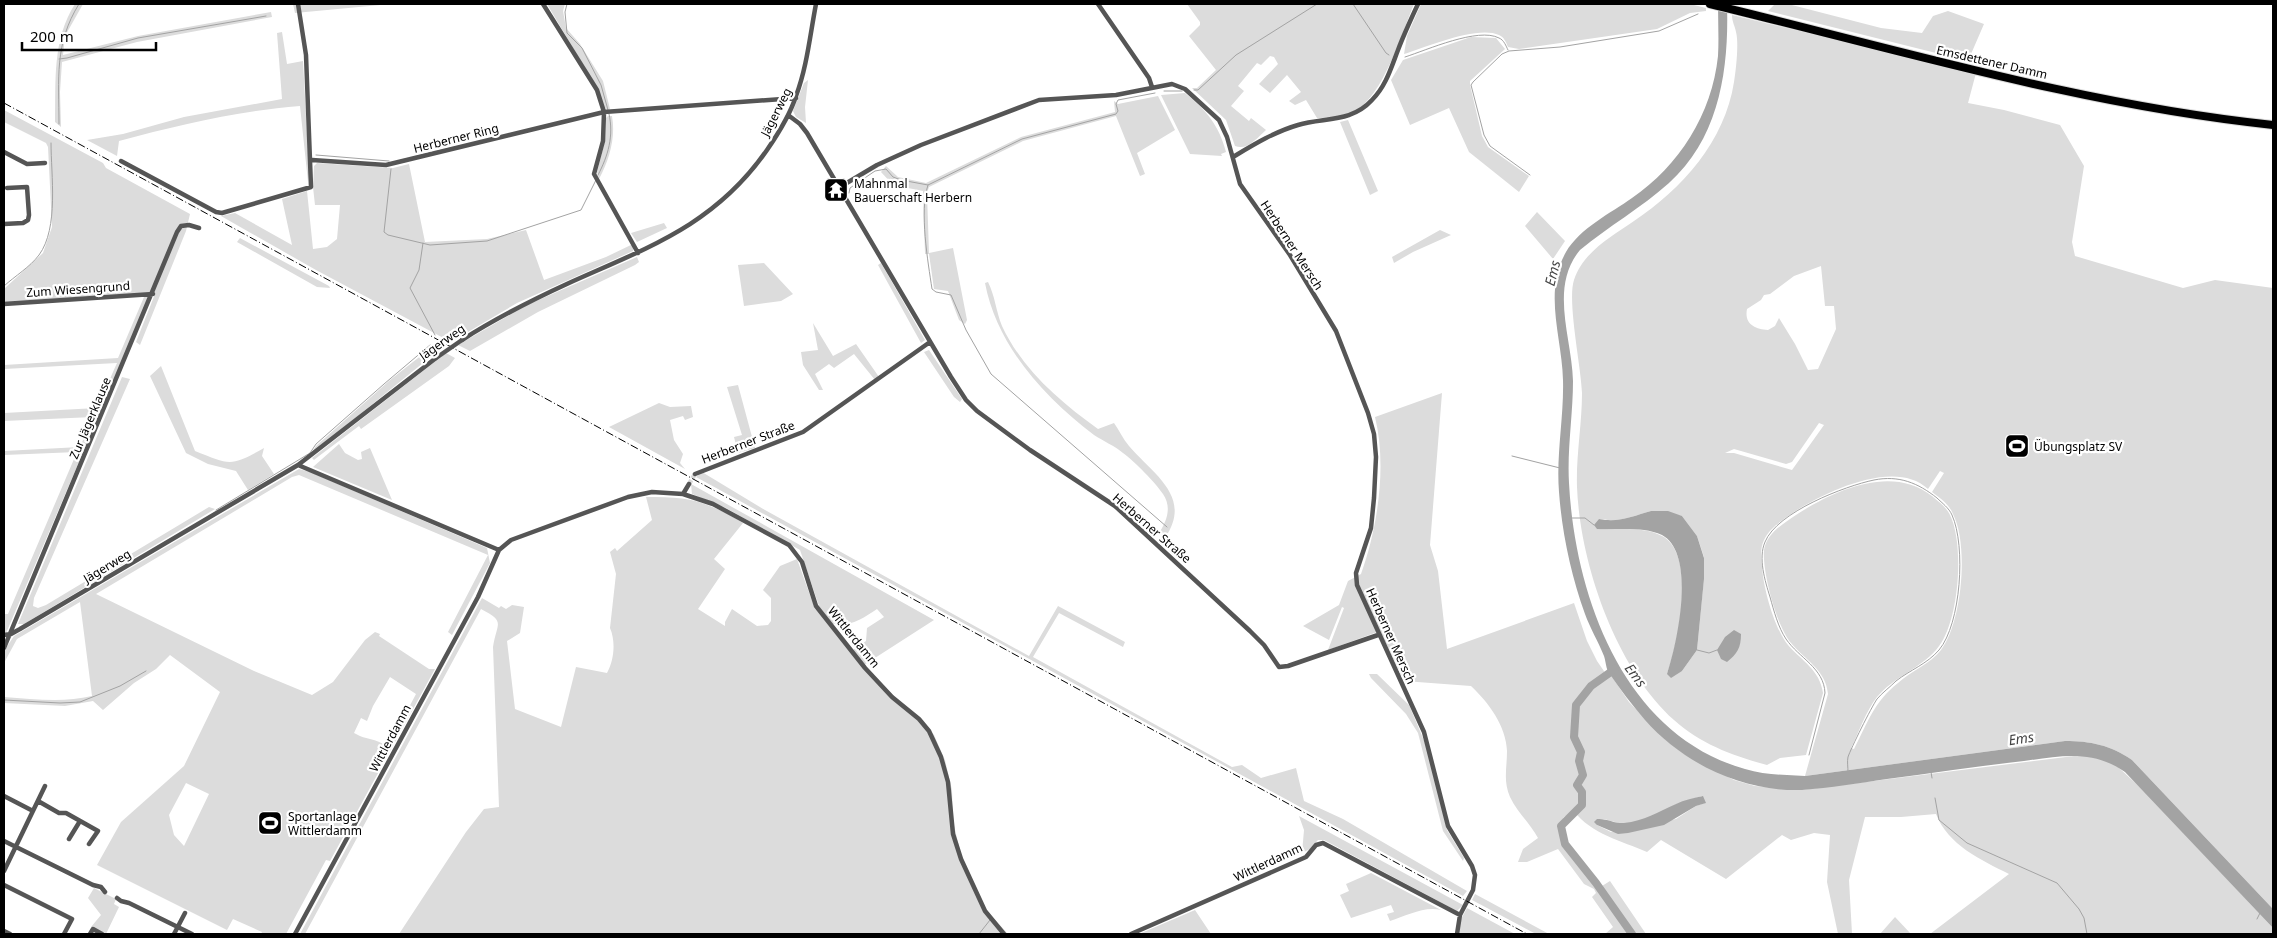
<svg xmlns="http://www.w3.org/2000/svg" width="2277" height="938" font-family="'Noto Sans',sans-serif">
  <style>
    .green { fill: #dcdcdc; fill-rule: evenodd }
    .water { fill: #a3a3a3 }
    .lines { fill: none; stroke-linecap: round; stroke-linejoin: round }
    .stream { stroke: #a3a3a3; stroke-width: 1 }
    .river { stroke: #a3a3a3; stroke-width: 8 }
    .minor-tunnel { stroke: #d9d9d9; stroke-width: 4.5; stroke-dasharray: 4.5 2; stroke-linecap: butt }
    .primary-casing { stroke: #dbdbdb; stroke-width: 10 }
    .minor { stroke: #555; stroke-width: 4.5 }
    .primary { stroke: #000; stroke-width: 8 }
    .rail { stroke: #000; stroke-width: 1; stroke-dasharray: 8 2.5 1 2.5; stroke-linecap: butt }
    .minor-bridge { stroke: #555; stroke-width: 4.5 }
    .labels { text-anchor: middle; dominant-baseline: central; stroke-width: 4.5; stroke-linejoin: round; paint-order: stroke }
    .street-label { font-size: 12px; fill: #000; stroke: #fff }
    .poi-label { font-size: 12px; fill: #000; stroke: #fff; text-anchor: start }
    .water-label { font-size: 14px; font-style: italic; fill: #444; stroke: #fff }
  </style>
  <rect width="100%" height="100%" fill="#fff"/>
  <path class="green" d="M75,4h8l-18,32 -2,19 75,-19 133,-24 1,5 -135,25 -75,20 -2,30 1,35 -6,-5c1,-41 -3,-82 20,-118z
    M293,4h98l-96,9z
    M547,4h18l-2,7 3,17 14,16 23,37 7,28 -3,1 -5,-5 -4,-15z
    M1187,4h227c-12,29 -31,92 -59,107 -11,5 -26,7 -38,7l-11,-18 -11,5 -6,-4 12,-9 -14,-17 -17,18 -11,-9 19,-20 -4,-7 -4,-1 -9,9 -4,-2 -19,23 6,5 -13,15 18,15 2,-3 15,12c-9,8 -19,21 -31,16l-9,-26 -34,-32h5l19,-18 -27,-34 11,-11v-3z
    M1421,4h269l16,4v3l-16,2 -33,16 -138,20 -11,-2c-2,-5 -4,-10 -9,-12 -21,-10 -73,12 -95,19l3,-18z
    M1775,4h13l93,24 41,5 11,-17 15,-5 36,13 -16,37 -200,-50z
    M1732,15l244,58 -8,30 36,7 56,15 24,41 -12,76 3,14 108,32 32,-8 58,8v621l-141,-149c-21,-15 -42,-19 -67,-19l-260,35 23,-82c-2,-24 -23,-34 -37,-51 -14,-16 -29,-71 -27,-93 3,-17 19,-26 32,-35 38,-25 96,-51 136,-19 7,6 15,12 18,19 15,30 9,111 -14,135 -17,19 -42,27 -59,47 -11,14 -18,35 -26,51l3,1c14,-27 20,-47 44,-66 13,-12 32,-19 43,-33 21,-27 28,-105 12,-136 -4,-10 -13,-16 -21,-22l12,-19 -4,-2 -12,18c-33,-31 -103,3 -134,23 -11,8 -24,15 -30,28 -4,8 -3,18 -2,26 1,21 12,62 26,79 14,16 32,25 35,48l-17,62 -26,3 -13,7c-34,-9 -66,-21 -93,-45 -58,-52 -94,-156 -97,-233 -1,-31 5,-63 5,-94 -1,-27 -15,-92 -8,-113 9,-28 37,-43 60,-59 48,-32 91,-80 100,-139 2,-12 5,-39 2,-50 -1,-6 -4,-10 -4,-17zM1821,266l4,40h9l2,23 -18,40 -10,1 -13,-26 -16,-26 -4,8 -7,4c-13,-1 -24,-6 -21,-21l14,-9 3,-5 6,-1 24,-18zM1819,423l5,2 -32,45 -58,-17h-9l9,-4 52,15 6,-2zM1651,511l31,5 15,20 7,21v21l-7,72 -15,21 -15,3c11,-30 30,-120 -5,-138 -19,-10 -45,-6 -65,-7l2,-10c20,4 34,-3 52,-8z
    M282,32l5,32 16,-3 6,111 -1,10 -8,-76c-62,5 -121,19 -181,35l-2,15 -30,-16 36,-6 61,-17 98,-18 -5,-66z
    M1471,37l25,1 9,11 -35,32v4l12,51 6,11 41,29 -10,16 -50,-40 -20,-44 -39,17 -19,-45 12,-20z
    M808,80l-3,27 1,16 -10,-6 -3,-6 11,-28z
    M1185,93c21,17 34,32 41,59l-5,2 1,2 -32,-2 -29,-59z
    M1158,96l17,34 -38,23 8,21 -5,2 -24,-60 -93,25 -94,46 -2,6 2,60 24,-5 14,72 -2,4 -6,-4 -11,-29 -14,-2 -5,-35h-4l-2,-63 -30,-6 -12,-13 5,-6 12,11 28,6 95,-46 94,-25 -1,-11 4,3z
    M4,110l99,53 3,5 84,46 -4,17 -46,114 -4,-3 19,-48 -151,9v-14l39,-36 9,-26 -4,-80 -2,-4 -42,-21z
    M608,116h4c4,22 -3,44 -13,63l-2,-7 8,-31 1,-23z
    M1348,120l30,71 -8,4 -30,-73z
    M317,163l76,5 16,-4 16,78 62,-3 39,-9 18,50 62,-23 27,-13v7l-116,52 -66,39 -135,-72 -95,-54 14,-3 57,32 -10,-46 25,-8 6,58 14,-2 10,-8 3,-34h-25l-2,-18 1,-21z
    M1537,212l28,29 -12,18 -28,-33z
    M664,223l3,5 -30,14 -6,-9z
    M1440,230l11,5 -38,17 -19,11 -2,-6z
    M240,238l89,48 1,2 -13,-1 -80,-45z
    M637,257l2,5 -4,3 -97,47 -68,39 -12,-6 69,-40z
    M764,263l29,31 -12,7 -37,5 -6,-41z
    M881,263l44,77 -4,3 -43,-78z
    M988,282c7,14 8,29 14,44 20,43 58,76 96,103l16,-6c5,7 9,16 15,23 25,29 64,51 36,92l-6,-5c8,-12 13,-26 4,-39 -8,-12 -28,-32 -40,-41 -8,-7 -20,-12 -29,-18 -50,-38 -97,-89 -109,-152z
    M144,297h5l-145,341v-24h4l69,-162 -73,3v-4l76,-4 13,-30 -89,4v-8l93,-5 20,-45 -113,6v-4l114,-7z
    M813,323l20,33 23,-12 23,33 -4,3 -21,-26 -20,14 -5,-4 -14,10 8,16h-4l-16,-25 -2,-13 17,-2z
    M432,347l7,3 -128,104 5,-8 74,-66z
    M929,350l33,49 -2,3 -6,-5 -30,-45z
    M446,353l9,5 -6,8 -88,63 -2,-3 -40,30 -5,4 -2,-2z
    M161,366l34,85c35,14 36,16 69,-3l-2,8 12,18 -26,16 -12,-19 -28,-7 -22,-11 -36,-77z
    M122,377l8,2 -96,219 -1,8 5,2 8,-3 163,-98 6,2 -191,115h-6z
    M738,385l17,63 -17,5 -4,-16 8,-2 -15,-48z
    M1442,393l-12,152 8,26 9,78 127,-46 13,38 10,20 9,13h4l19,28 37,38 18,14 50,26 21,6 46,4 281,-35 21,4 15,8 25,23 130,138v6h-343l79,-60c-28,-14 -61,-29 -73,-60l-35,3h-36l-16,63 3,54h-14l-11,-52 3,-47 -16,-2 -23,7 -9,-5 -56,44 -65,-39 -14,12c-25,-11 -56,-18 -73,-41l-10,6 -5,8 6,1 -2,4 4,13 35,43 8,-5 36,53h-41l8,-7 -21,-30 4,-4 -2,-4 -10,-5 -26,-35 -31,13h-9l5,-13 15,-11c-8,-15 -21,-26 -28,-41 -7,-16 -3,-29 -3,-46 -1,-25 -18,-48 -36,-65l-67,-5 -24,-50 -52,19 16,-42 -2,-1 -13,33 -26,-14 36,-21 9,-24 13,-7c17,-47 26,-109 14,-157zM1702,796l3,7 -9,3 -20,13 -65,13 -14,-7v-6h7l18,5 13,-2 16,-4 26,-14z
    M659,403l11,4 21,-1 2,11 -8,3 -2,-4 -13,4 4,20 9,14 -3,9 5,6 -76,-42z
    M339,444l6,9 13,7 4,-1 -1,-7 9,-4 22,52 -79,-33z
    M299,469l11,3 177,76 3,15 -38,72 -4,-3 40,-77 -189,-80 -7,2 -196,117 158,77 58,24 21,-13 32,-42 10,-8 5,2 -1,2 50,33h6l-105,192 -4,-1 -40,74h-25l1,-2 -29,-13 -6,11 -130,-65 24,-43 63,-56 36,-74 -50,-37 -14,14 -22,14 -31,27 -10,-9 -28,5 -61,-3v-6c30,2 59,6 88,-1l-12,-94 -63,37 -13,24v-12l10,-15zM390,677l26,17 -28,53c-14,-10 -20,-6 -34,-14l7,-15 6,3 6,-15zM186,783l23,11 -25,52 -10,-11 -5,-20z
    M702,472l63,38 264,146 29,-50 67,36 -2,5 -64,-34 -26,44 199,110 10,-2 19,13 35,-10 8,33 39,18 124,72 -4,5 -767,-419z
    M691,484l243,136 -70,45 30,31 25,22 15,17 11,25 7,30 1,31 8,34 26,56 21,23h-609l67,-102 18,-23 15,-2 -6,-160c4,-25 13,-25 -12,-38l-176,325h-5l182,-336 17,10 2,-2 5,3 6,-4 12,2 -4,26 -13,8 8,68 46,18 15,-60 31,6c7,-13 9,-31 3,-45l6,-54 -6,-22 5,-4 2,3 35,-31 -6,-23c42,-1 61,4 97,26l-29,36 11,10 -27,40 27,17v-4l7,-13 25,17 11,-1 3,-4v-23l-8,-8 17,-24 17,-7 18,50 6,3 -21,-62 -74,-42 -34,-14zM877,609l7,8 -17,11 -1,13 -13,9 -23,-27c19,5 32,-4 47,-14z
    M1369,674h8l32,31 19,45 19,80 17,28 -1,3 -20,-30 -25,-98 -12,-19 -35,-36z
    M1299,816l164,89 -6,6 -133,-71h-6l-8,9 -8,4 2,-23z
    M1371,873l70,37c-17,-4 -35,6 -51,11l-3,-7 7,-2 -3,-7 -40,13 -11,-23 9,-4 -3,-7z
    M94,888l22,11 -2,5 5,3 -13,27 -15,-7 10,-12 -13,-17z
    M1475,894l74,40h-13l-64,-34z
    M1467,908l48,26h-56l1,-13z
    M1195,910l16,24h-72z
    M1895,917l16,17h-31z"/>
  <path class="water" d="M1718,4h9c2,64 -7,133 -58,179 -28,25 -60,43 -89,67 -31,37 -8,88 -7,131 0,34 -6,68 -4,102 6,114 55,252 176,286 20,6 40,6 60,7l260,-35c25,0 46,4 67,19l141,149v19l-148,-156c-33,-23 -64,-16 -101,-11 -46,5 -91,12 -137,18 -28,4 -57,9 -85,11 -59,2 -118,-26 -157,-70 -13,-15 -25,-31 -36,-47 -3,-4 -3,-11 -5,-17 -6,-15 -14,-28 -19,-42 -14,-39 -23,-81 -26,-122 -3,-38 5,-74 4,-112 -1,-43 -20,-88 3,-128 14,-24 45,-39 66,-54 47,-32 80,-84 86,-142 1,-17 0,-35 0,-52z
    M1651,511h17l14,5 15,20 7,22v21l-7,71 -15,21 -11,7 -4,-4c10,-30 30,-120 -5,-139 -19,-9 -45,-5 -65,-6l-3,-4 5,-6c20,4 34,-3 52,-8z
    M1734,630l7,4c0,14 -4,20 -14,28l-6,-3 -4,-9 8,-13z
    M1703,796l3,7 -10,3 -32,19 -36,8 -10,1 -21,-9 -3,-3 3,-3c10,-1 18,5 27,4 20,-2 34,-11 52,-19 8,-4 18,-6 27,-8z"/>
  <g class="lines">
    <path class="stream" d="M567,4l-2,8 2,21 15,15 19,37 7,25
      M1353,4l33,49 3,2
      M1405,57c22,-7 73,-30 94,-19 5,2 7,8 9,12
      M59,59l8,-1 71,-20 128,-22
      M1194,90h4l38,-35 81,-51
      M1164,91h18
      M59,124c0,-45 -5,-80 20,-120
      M316,155l73,6
      M391,169l-7,63 4,3 42,10 57,-4 94,-31 15,-30
      M598,175c10,-19 16,-39 11,-61
      M1530,175l-40,-29 -6,-11 -13,-50 2,-3 29,-28 7,-3 51,-4 99,-16 39,-17
      M928,185c-9,26 0,77 4,104l4,3 15,3 15,35 25,44 176,153
      M849,193l1,-5 25,-17 11,-2 7,8 8,3 27,5 94,-46 94,-25 2,-3 -2,-7 2,-4 37,-7
      M423,243l-4,27 -9,18 25,47
      M4,286c11,-10 26,-19 35,-31 20,-27 12,-80 12,-112
      M1512,456l48,12
      M216,510l94,-57 6,-9 68,-60 46,-39
      M1572,518h13l9,7
      M1697,650l12,3 8,-3
      M4,700l56,3 20,-1 40,-16 26,-15
      M1809,755l16,-62c-1,-25 -26,-35 -39,-54 -8,-12 -12,-28 -16,-42 -5,-16 -12,-39 -5,-55 12,-30 80,-56 109,-62 25,-5 44,3 63,18 5,5 12,10 15,17 14,31 9,109 -13,135 -12,14 -29,20 -43,31 -6,6 -14,12 -19,18 -6,9 -26,49 -29,58 -1,4 0,10 0,15
      M1931,772l1,6
      M1935,798l4,22 28,23 90,40 22,26 5,9 3,16
      M2257,919l3,-6
      M979,934l11,-14"/>
    <path class="river" d="M1615,669l-24,17 -15,19 -2,32 7,15 -2,9 4,14 -6,10 5,7v13l-21,21 4,18 31,39 36,51"/>
    <path class="minor-tunnel" d="M689,484l6,-10"/>
    <defs>
      <path id="primary" d="M1710,4c186,45 372,101 563,121"/>
    </defs>
    <use href="#primary" class="primary-casing"/>
    <path class="minor" d="M1098,4l51,74 3,9
      M788,115l12,9 7,9 144,244 15,23 11,11 53,39 85,56 135,125 14,14 15,22 9,-1 90,-31
      M4,152l23,12 18,-1
      M1233,157c20,-12 41,-25 65,-32 26,-8 53,-2 74,-25 14,-14 19,-32 26,-50 6,-16 13,-31 20,-46
      M312,160l74,5 218,-53 -7,-22 -54,-86
      M121,161l95,51 6,1 89,-26 -5,-132 -8,-51
      M840,187l37,-22 44,-20 118,-45 77,-5 56,-11 13,5 34,31 8,17 13,47 50,71 46,76 32,82 6,21 2,23 -2,41 -3,30 -15,45 1,12 67,147 24,94 24,40 3,9 -2,15 -13,25 -3,19
      M4,224l19,-1 5,-3 1,-5 -2,-28 -20,1
      M638,253l-44,-79 9,-33 1,-29 192,-14
      M4,304l149,-10
      M462,340c34,-22 70,-40 107,-57 80,-36 146,-58 198,-133 11,-16 23,-35 29,-54 11,-29 14,-61 20,-92
      M298,465l201,85
      M695,474l108,-42 127,-90
      M683,494l6,-10
      M4,635l7,-1 9,-5 278,-164 138,-107
      M4,648l173,-416 4,-6 8,-1 10,3
      M4,796l29,15
      M38,801l21,12h7l32,18 -9,13
      M69,839l11,-18
      M4,841l89,44 8,2 4,5
      M4,871l41,-85
      M4,885l68,34 -8,15
      M117,898l4,3 8,2 63,31
      M4,931l6,3
      M90,934l3,-5 9,5
      M174,934l11,-21
      M295,934l183,-337 21,-47 12,-10 117,-43 24,-5 31,2 30,10 76,41 13,17 14,44 49,62 27,29 27,22 10,12 12,26 7,25 5,52 8,25 24,52 19,23
      M1131,934l175,-77 10,-12 7,-2 137,72"/>
    <use href="#primary" class="primary"/>
    <path class="rail" d="M4,103l1523,831"/>
    <path class="minor-bridge" d="M436,358l26,-18"/>
  </g>
  <defs>
    <symbol id="temple-square" viewBox="-11 -11 22 22"><rect x="-9" y="-9" width="18" height="18" rx="4" fill="#000" stroke="#fff"/><path d="M0-6L5-2H3V0L6.5 2.5H4V6H1.5V3h-3V6H-4V2.5H-6.5L-3 0V-2H-5Z" fill="#fff"/></symbol>
    <symbol id="stadium-square" viewBox="-11 -11 22 22"><rect x="-9" y="-9" width="18" height="18" rx="4" fill="#000" stroke="#fff"/><path d="M0-5a6.5 5 0 1 0 0 10a6.5 5 0 1 0 0-10ZM-3.5-1.8h7v3.6h-7Z" fill="#fff"/></symbol>
  </defs>
  <g fill-rule="evenodd">
    <use href="#temple-square" x="822" y="176" width="28" height="28"/>
    <use href="#stadium-square" x="2003" y="432" width="28" height="28"/>
    <use href="#stadium-square" x="256" y="809" width="28" height="28"/>
  </g>
  <g class="labels">
    <g class="street-label">
      <text transform="translate(1992 62) rotate(13)">Emsdettener Damm</text>
      <text transform="translate(776 112) rotate(-63)">Jägerweg</text>
      <text transform="translate(456 138) rotate(-14)">Herberner Ring</text>
      <text transform="translate(1292 245) rotate(57)">Herberner Mersch</text>
      <text transform="translate(78 289) rotate(-4)">Zum Wiesengrund</text>
      <text transform="translate(442 342) rotate(-35)">Jägerweg</text>
      <text transform="translate(90 418) rotate(-67)">Zur Jägerklause</text>
      <text transform="translate(748 442) rotate(-21)">Herberner Straße</text>
      <text transform="translate(1152 528) rotate(41)">Herberner Straße</text>
      <text transform="translate(107 566) rotate(-31)">Jägerweg</text>
      <text transform="translate(1391 636) rotate(66)">Herberner Mersch</text>
      <text transform="translate(854 637) rotate(51)">Wittlerdamm</text>
      <text transform="translate(390 738) rotate(-62)">Wittlerdamm</text>
      <text transform="translate(1268 862) rotate(-25)">Wittlerdamm</text>
    </g>
    <g class="poi-label">
      <text x="854" y="183">Mahnmal<tspan x="854" dy="14">Bauerschaft Herbern</tspan></text>
      <text x="2034" y="446">Übungsplatz SV</text>
      <text x="288" y="816">Sportanlage<tspan x="288" dy="14">Wittlerdamm</tspan></text>
    </g>
    <g class="water-label">
      <text transform="translate(1552 273) rotate(-76)">Ems</text>
      <text transform="translate(1636 675) rotate(53)">Ems</text>
      <text transform="translate(2021 738) rotate(-8)">Ems</text>
    </g>
  </g>
  <rect width="2277" height="938" fill="none" stroke="#000000" stroke-width="10"/>
  <path d="M22 42v8h134v-8" fill="none" stroke="#000000" stroke-width="2.5"/>
  <text x="30" y="42" font-size="15" fill="#000000" stroke="#ffffff" stroke-width="4" paint-order="stroke">200 m</text>
</svg>
